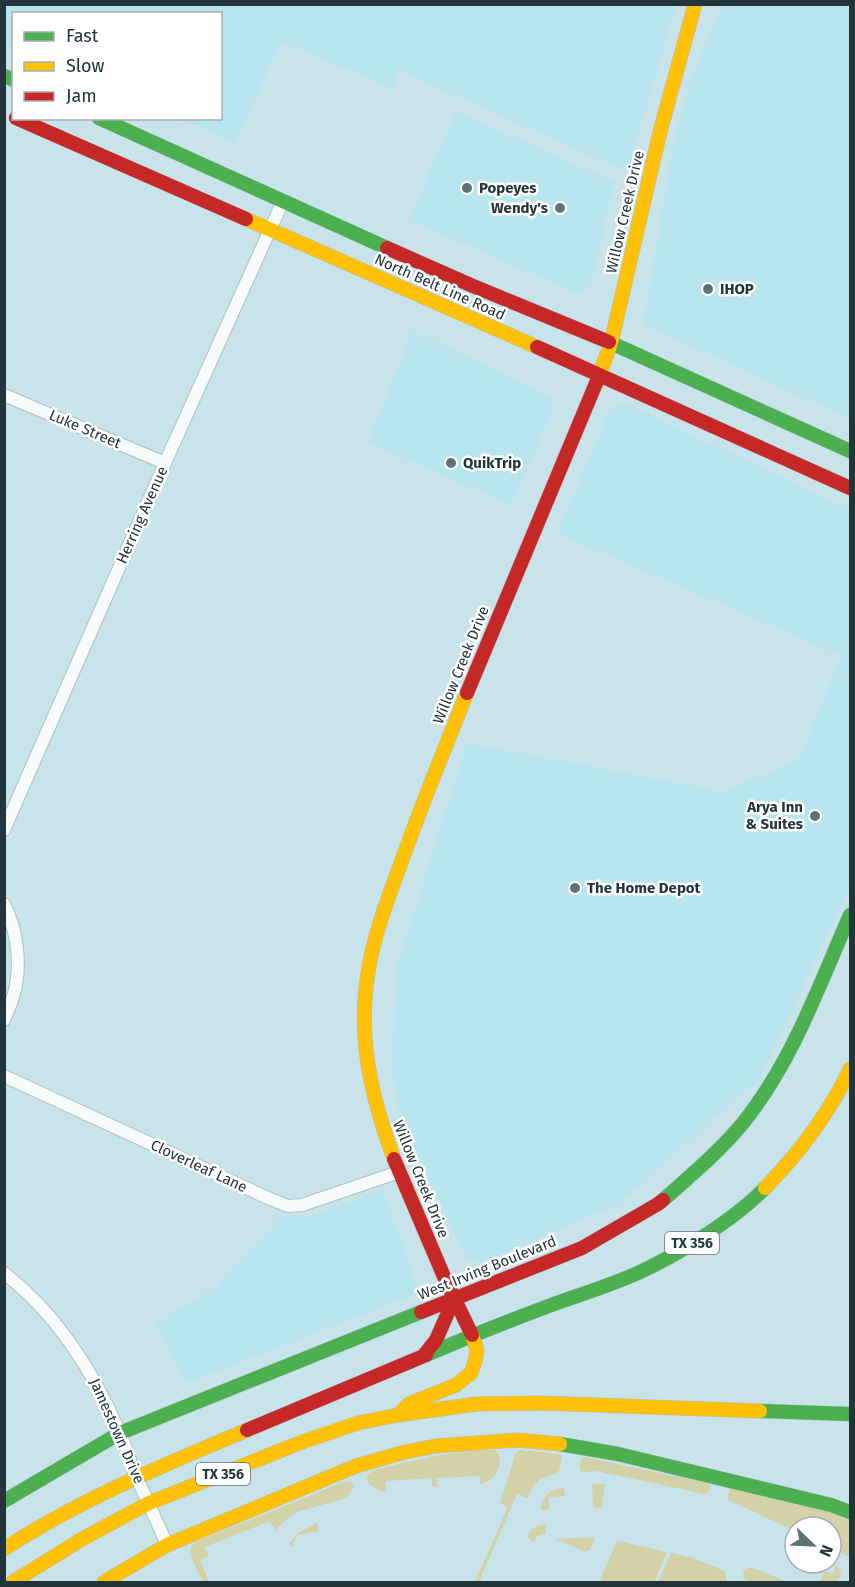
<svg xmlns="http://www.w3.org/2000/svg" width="855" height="1587" font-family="'Fira Sans',sans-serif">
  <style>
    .built { fill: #b8e5ee }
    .green { fill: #d2d1a8 }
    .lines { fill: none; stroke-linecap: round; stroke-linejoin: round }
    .street-casing { stroke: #abc1c5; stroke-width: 14 }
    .fast-casing { stroke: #abc1c5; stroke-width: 15 }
    .slow-casing { stroke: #abc1c5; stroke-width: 15 }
    .jam-casing { stroke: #abc1c5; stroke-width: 15 }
    .street { stroke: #f7fbfc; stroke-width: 12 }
    .fast { stroke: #4caf50; stroke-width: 14 }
    .slow { stroke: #ffc107; stroke-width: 14 }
    .jam { stroke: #c62828; stroke-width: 14 }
    .poi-dot { fill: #5c7277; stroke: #fff; stroke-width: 2 }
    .labels { text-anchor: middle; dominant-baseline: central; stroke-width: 5; stroke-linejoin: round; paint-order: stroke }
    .shield { fill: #fff; stroke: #647275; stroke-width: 1.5 }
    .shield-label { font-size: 14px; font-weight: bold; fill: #22353a }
    .poi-label { font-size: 15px; font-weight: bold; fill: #22353a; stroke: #fff; text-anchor: start }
    .street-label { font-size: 15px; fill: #22353a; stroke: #fff }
  </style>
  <rect width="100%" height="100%" fill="#c8e3e9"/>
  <path class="built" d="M5,4h671v1l-47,162h-12l-219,-97 -5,18 -111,-46 -48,100 -53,-23 39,-1v-104h-206l-1,32 -8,-4z
    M723,5h127v414l-206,-95 30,-185 19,-66z
    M456,111l158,71 -22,100 -12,12 -171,-74z
    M413,331l134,64 5,6 -2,17 -39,87 -143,-63z
    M619,405h9l222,104v378l-90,190 -142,127 -135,58 -16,-3 -67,-141 -8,-51 5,-100 70,-224 257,49 75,-33 43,-103 -285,-123 52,-121z
    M382,1190l31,82 5,21 -231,90 -32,-59 61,-37 68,-73 26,3z"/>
  <path class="green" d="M495,1450c12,11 0,32 -15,34v-8l-43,2v9h-5v-9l-46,3v8l-4,3 -14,-9 -1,-5 1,-4c8,-5 18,-7 27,-9 32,-8 67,-15 100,-15z
    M520,1450l39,4 3,2 -3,15 -2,2 -17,6 -7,7 -6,12 -10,-4 -38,88h-4l33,-75 -8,-4 11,-34 4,-15z
    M584,1457l123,26 4,4 -1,3 -5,4 -108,-23 -12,1 -4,-1c-2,-6 -2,-10 3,-14z
    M348,1481l3,1 3,5 -7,11 -47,13 -8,4 -17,15 -5,-9 -65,26 4,9 -9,4 9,22h-6c-3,-6 -14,-26 -12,-33 1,-5 4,-6 7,-8l145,-59z
    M592,1484h13l-4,24 -8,-1z
    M564,1488l1,8 -16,1v12l-5,2 -3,-3c5,-16 8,-18 23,-20z
    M736,1488l114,29v40l-19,-10v-20h-36v4l-67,-31v-6l2,-5z
    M317,1522l2,9 -22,4 -5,11 -3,-2 8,-10z
    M541,1525h4l1,9 -8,1 -4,7 -7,-4c0,-8 8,-11 14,-13z
    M595,1537l-5,14 -3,-1 -1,2 -30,-13z
    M617,1541l50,11 -13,30h-55z
    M671,1553l22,5 32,13 2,11h-69z
    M836,1566l4,3 1,6c-4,9 -13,9 -21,6l5,-10 8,3z
    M750,1567l38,15 -13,-1 -1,1h-24l-5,-2 -2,-3 1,-7z"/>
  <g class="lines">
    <defs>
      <path id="street" d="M4,395l161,68
        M4,830l161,-367 118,-262
        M4,904c14,27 18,64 9,93 -2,8 -6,15 -9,23
        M4,1076l264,122 20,8 14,-1 97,-33
        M4,1273c53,41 89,98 115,158 7,15 11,32 18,47 10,23 21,45 30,67"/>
      <path id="fast" d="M4,76l10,4
        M99,118l288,130
        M609,342l241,109
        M663,1200c27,-24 56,-48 80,-77 49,-61 76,-137 107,-208
        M426,1355c42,-18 85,-35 128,-51 28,-10 58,-19 86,-32 39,-18 95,-53 125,-84
        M760,1411l90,3
        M560,1444l58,10 213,51 19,7
        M4,1501l116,-68 301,-121"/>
      <path id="slow" d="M246,219l291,128
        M599,376l12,-33 49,-211 35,-128
        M394,1159c-19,-52 -33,-104 -29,-160 3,-49 19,-90 36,-136 20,-57 43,-113 66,-170
        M765,1188c35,-36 64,-74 85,-119
        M398,1415l78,-11 65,-1 219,8
        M4,1549c77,-50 160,-84 243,-119
        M13,1582l69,-43 67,-36 153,-61 56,-19 40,-8 11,-11 47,-19 15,-12 4,-11 2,-12 -5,-15
        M104,1582l63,-37 189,-79 49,-14 31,-6 81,-6 43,4"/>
      <path id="jam" d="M16,118l230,101
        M387,248l86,38 136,56
        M537,347l313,141
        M467,693l132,-317
        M394,1159l51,120 27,56
        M421,1312l161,-64 76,-44 5,-4
        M424,1355l12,-15 18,-41
        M247,1430l179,-75"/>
    </defs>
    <use href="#street" class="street-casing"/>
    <use href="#fast" class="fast-casing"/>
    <use href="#slow" class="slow-casing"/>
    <use href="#jam" class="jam-casing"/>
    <use href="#street" class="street"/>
    <use href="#fast" class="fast"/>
    <use href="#slow" class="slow"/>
    <use href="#jam" class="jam"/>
  </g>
  <g class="poi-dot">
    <circle cx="467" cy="188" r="6"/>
    <circle cx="560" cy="208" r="6"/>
    <circle cx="708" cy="289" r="6"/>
    <circle cx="451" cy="463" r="6"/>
    <circle cx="815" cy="816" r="6"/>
    <circle cx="575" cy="888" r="6"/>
  </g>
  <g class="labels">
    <g class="shield">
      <rect x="665" y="1232" width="54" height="22" rx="4.5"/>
      <rect x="196" y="1463" width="54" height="22" rx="4.5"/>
    </g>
    <g class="shield-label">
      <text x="692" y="1243">TX 356</text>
      <text x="223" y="1474">TX 356</text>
    </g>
    <g class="poi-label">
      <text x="479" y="188">Popeyes</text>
      <text x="548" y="208" text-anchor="end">Wendy's</text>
      <text x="720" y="289">IHOP</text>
      <text x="463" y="463">QuikTrip</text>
      <text x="803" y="807" text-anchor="end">Arya Inn<tspan x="803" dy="17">&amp; Suites</tspan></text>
      <text x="587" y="888">The Home Depot</text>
    </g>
    <g class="street-label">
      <text transform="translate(625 212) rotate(-77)">Willow Creek Drive</text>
      <text transform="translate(440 287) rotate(24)">North Belt Line Road</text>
      <text transform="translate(85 429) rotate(23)">Luke Street</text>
      <text transform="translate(142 515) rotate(-66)">Herring Avenue</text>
      <text transform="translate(461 665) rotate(-68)">Willow Creek Drive</text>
      <text transform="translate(199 1166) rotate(25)">Cloverleaf Lane</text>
      <text transform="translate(421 1179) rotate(68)">Willow Creek Drive</text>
      <text transform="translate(487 1268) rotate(-22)">West Irving Boulevard</text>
      <text transform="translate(117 1431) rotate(66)">Jamestown Drive</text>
    </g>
  </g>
  <rect width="855" height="1587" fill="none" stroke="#22353a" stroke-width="12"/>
  <rect x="12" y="12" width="210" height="108" fill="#ffffff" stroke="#a7aeb0" stroke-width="1.5"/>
  <rect x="24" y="32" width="30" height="9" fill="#4caf50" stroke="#a7aeb0" stroke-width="1.5"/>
  <text x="66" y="42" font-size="18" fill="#22353a">Fast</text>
  <rect x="24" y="62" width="30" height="9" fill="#ffc107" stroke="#a7aeb0" stroke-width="1.5"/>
  <text x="66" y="72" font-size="18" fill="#22353a">Slow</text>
  <rect x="24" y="92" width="30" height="9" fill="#c62828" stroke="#a7aeb0" stroke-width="1.5"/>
  <text x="66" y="102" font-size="18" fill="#22353a">Jam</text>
  <g transform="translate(813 1545) rotate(113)"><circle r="28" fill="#ffffff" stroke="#a7aeb0" stroke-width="1.5"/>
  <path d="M0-4.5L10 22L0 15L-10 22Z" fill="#5c7277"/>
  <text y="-9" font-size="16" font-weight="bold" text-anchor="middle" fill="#22353a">N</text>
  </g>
</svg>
